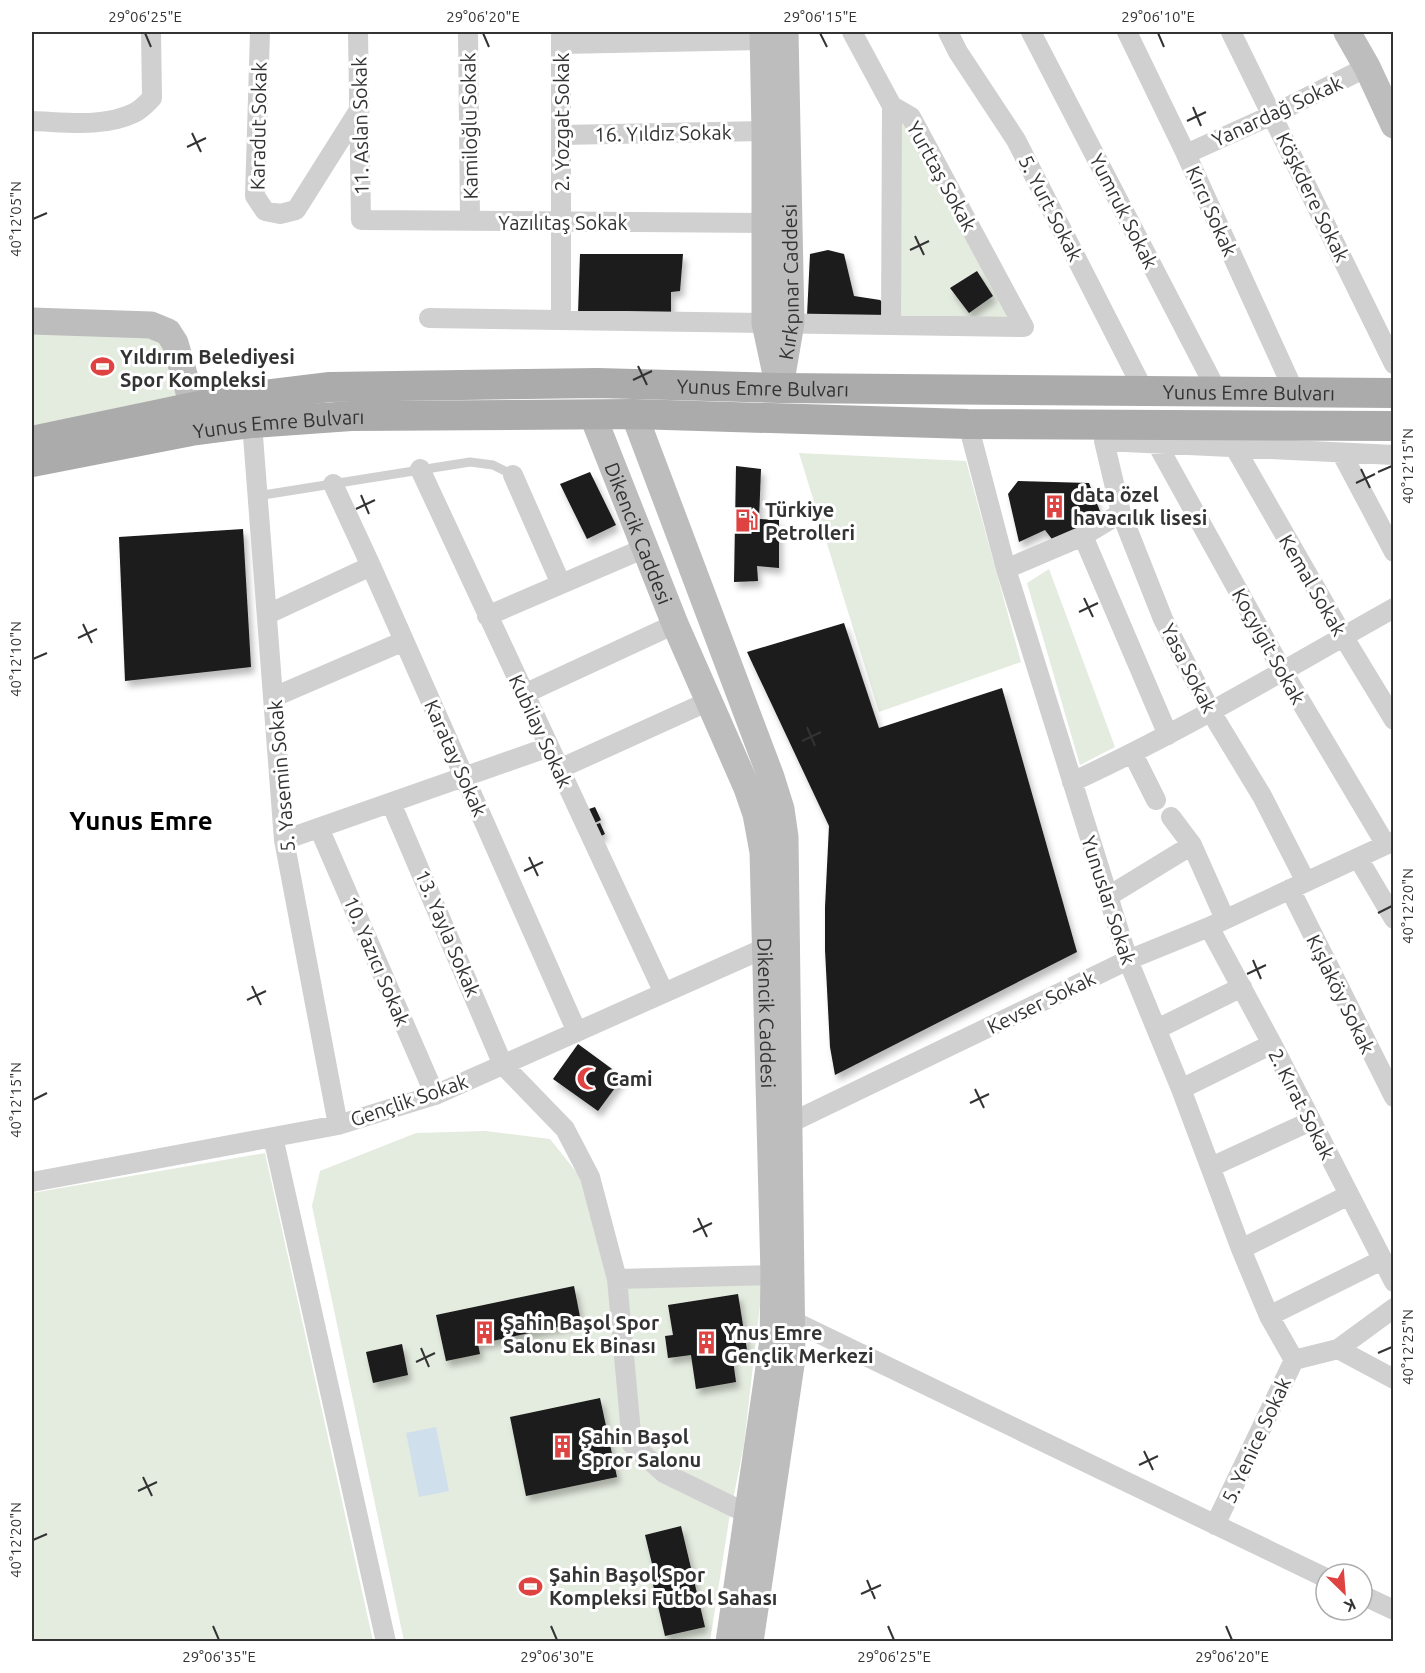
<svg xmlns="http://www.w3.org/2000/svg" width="1425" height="1673" font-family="Ubuntu,sans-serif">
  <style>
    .green { fill: #e4ebdf }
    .water { fill: #d0dfec }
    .building { fill: #1a1a1a; filter: url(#shadow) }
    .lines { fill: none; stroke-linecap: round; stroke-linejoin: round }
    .lane { stroke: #d0d0d0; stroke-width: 9 }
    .street { stroke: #d0d0d0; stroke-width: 20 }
    .secondary { stroke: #bdbdbd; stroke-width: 27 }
    .primary { stroke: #ababab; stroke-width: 30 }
    .ticks { fill: none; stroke: #333; stroke-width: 2 }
    .labels { text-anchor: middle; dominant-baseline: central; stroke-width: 6; stroke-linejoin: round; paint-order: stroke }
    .street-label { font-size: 20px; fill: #333; stroke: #fff }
    .poi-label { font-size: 20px; font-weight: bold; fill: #333; stroke: #fff; text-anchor: start }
    .district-label { font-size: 26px; font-weight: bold; fill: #000; stroke: #fff }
    .neatline { fill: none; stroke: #333; stroke-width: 2 }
    .ticks-label { font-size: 15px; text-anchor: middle; fill: #333 }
  </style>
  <defs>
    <filter id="shadow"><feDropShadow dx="3.5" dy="6" stdDeviation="3" flood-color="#0004"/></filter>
  </defs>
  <rect width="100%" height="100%" fill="#fff"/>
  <path class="green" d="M898,123l8,1 106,196 -115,-2z
    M32,333l130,3 22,62 -152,31z
    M799,453l167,8 55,201 -142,50z
    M1049,569l66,178 -35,18 -53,-182z
    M485,1131l65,8 35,44 39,98 139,-2 -19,165 -15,76 -19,121h-306l-92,-435 8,-35 96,-38z
    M265,1153l108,488h-340l-1,-8v-440z"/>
  <path class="water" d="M436,1427l13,64 -30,6 -13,-64z"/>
  <path class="building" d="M828,250l16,4 10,42 26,4 11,10 -8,7 -76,-1 3,-62z
    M580,254h103l-3,37 -9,1v22h-93z
    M977,271l16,25 -24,17 -19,-25z
    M736,466l25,3 -2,50 20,1v48l-22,-2 1,15 -24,1z
    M590,472l26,53 -29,14 -27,-55z
    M1018,481l71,2 14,36 -48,24 -10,-13 -26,12 -11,-48z
    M243,529l8,138 -126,14 -6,-144z
    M844,623l35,105 123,-40 75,264 -242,123 -5,-28 -5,-97v-43l4,-81 -82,-174z
    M595,807l6,13 -13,6 -5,-15z
    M600,823l5,11 -10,5 -5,-12z
    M578,1044l45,33 -25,34 -45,-32z
    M574,1286l7,36 -103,22 2,10 -34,7 -10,-46z
    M738,1294l9,56 -15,3 4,29 -40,7 -5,-34 -23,3 -3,-22 8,-1 -5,-30z
    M402,1344l6,31 -35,8 -7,-31z
    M600,1398l17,79 -91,19 -16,-79z
    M681,1526l24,101 -40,9 -14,-60h4l-10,-41z"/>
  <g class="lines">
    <path class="lane" d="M257,496l213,-34 23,3 20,10"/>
    <path class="street" d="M260,32l-5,164 10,15 15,3 16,-4 63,-100
      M358,32l3,188 405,3
      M468,32l2,189
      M948,32l10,20 58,88 128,251
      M1031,32l186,359
      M1127,32l59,122 108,237
      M1231,32l163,332
      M561,44l202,-4
      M32,121c33,1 71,7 102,-8 7,-3 13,-10 18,-15l-1,-66
      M561,135l204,-4
      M1186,154l86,-39 95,-48
      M429,318l595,9 -113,-210 -19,-11 -40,-74
      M561,320v-288
      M891,325l1,-219
      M252,423l32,417 54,285
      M968,424l38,145 122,391 53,129 60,160 28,67 25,44
      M1157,444l125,226 104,175
      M1235,448l108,188 51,84
      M1342,454l52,98
      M420,469l244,524
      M513,475l48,109
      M333,484l38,82 206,466
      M1083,536l85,199
      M1006,569l77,-33 38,-23
      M268,614l103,-48
      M487,616l158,-68
      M524,694l151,-70
      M274,697l130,-56
      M1133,754l23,46
      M559,769l150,-68
      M1072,782c111,-51 215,-114 322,-174
      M391,803l112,262 62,64 25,48 27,102 15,165 32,29 84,41
      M1171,817l21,28 33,74
      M319,828l116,267
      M284,840l265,-93
      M1358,858l36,61
      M1306,882l-44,-86 -51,-84 -48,-93 -42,-106 -17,-72 290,14
      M1290,889l104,208
      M1107,897l85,-52
      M1209,927l63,117 122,238
      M1157,1029l85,-42
      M1181,1089l91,-45
      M790,1123l338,-163 81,-33 185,-86
      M273,1137l113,505
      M1211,1167l100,-46
      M32,1182l306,-57 97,-30 330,-147
      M1241,1249l108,-54
      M617,1279l157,-4
      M1269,1316l113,-56
      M793,1321l533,257
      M1338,1349l56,30
      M1215,1525l79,-165 44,-11 56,-41
      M1362,1595l32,15"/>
    <g class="secondary">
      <path d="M763,32l2,99v192l14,65"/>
      <path d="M1347,32l20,35 27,58"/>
      <path d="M32,321l119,4 17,7 7,11 18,63"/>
      <path id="s1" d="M782,375l9,-52 -6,-291"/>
      <path id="s2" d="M592,414l83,210 72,164 9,26 7,38 11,423 -1,65 -44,302"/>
      <path d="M634,414l137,363 10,32 4,28 7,521 -42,284"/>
    </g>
    <g class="primary">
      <path id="s3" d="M32,441l205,-43 93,-11 267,-4 182,5 615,5"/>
      <path id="s4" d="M32,462l159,-31 61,-8 99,-7 283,-2 334,10 426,2"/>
    </g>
  </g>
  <path class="ticks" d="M145,33l6,14M483,33l6,14M820,33l7,14M1158,33l6,14M1193,107l8,19M1187,121l19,-9M192,133l9,19M187,147l19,-9M33,219l14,-6M915,236l9,19M910,250l19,-9M638,366l9,19M633,380l19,-9M1361,469l9,19M1378,472l14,-6M1356,483l19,-9M361,495l8,19M356,509l19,-9M1084,598l9,19M1079,612l19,-9M83,624l9,19M78,638l19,-9M33,659l14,-6M807,727l8,19M802,741l19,-9M529,857l9,19M524,871l19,-9M1378,913l14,-7M1253,960l8,19M1247,974l19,-9M252,986l9,19M247,1000l19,-9M975,1089l9,19M33,1100l14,-7M970,1103l19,-9M698,1218l9,19M693,1232l19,-9M421,1348l8,19M1378,1353l14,-6M416,1362l19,-9M1144,1451l9,19M1139,1465l19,-9M143,1477l9,19M138,1491l19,-9M33,1540l14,-6M867,1580l8,19M861,1594l20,-9M213,1626l6,14M551,1626l6,14M888,1626l6,14M1226,1626l6,14"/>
  <defs>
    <symbol id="stadium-bare" viewBox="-9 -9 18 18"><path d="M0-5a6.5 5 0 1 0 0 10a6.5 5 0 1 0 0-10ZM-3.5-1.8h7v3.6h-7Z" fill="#de4341" stroke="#fff" stroke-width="2.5" paint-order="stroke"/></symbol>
    <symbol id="building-bare" viewBox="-9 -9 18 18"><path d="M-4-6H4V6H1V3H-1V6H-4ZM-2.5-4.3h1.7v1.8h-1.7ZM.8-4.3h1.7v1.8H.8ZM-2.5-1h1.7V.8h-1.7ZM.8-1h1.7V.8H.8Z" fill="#de4341" stroke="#fff" stroke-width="2.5" paint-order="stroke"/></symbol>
    <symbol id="fuel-bare" viewBox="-9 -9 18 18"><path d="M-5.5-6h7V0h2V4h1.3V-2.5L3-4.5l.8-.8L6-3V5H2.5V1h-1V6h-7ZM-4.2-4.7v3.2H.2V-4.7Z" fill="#de4341" stroke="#fff" stroke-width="2.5" paint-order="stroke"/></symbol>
    <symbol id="mosque-bare" viewBox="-9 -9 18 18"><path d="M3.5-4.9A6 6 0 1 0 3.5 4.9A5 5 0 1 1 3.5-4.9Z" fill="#de4341" stroke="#fff" stroke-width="2.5" paint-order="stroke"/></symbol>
  </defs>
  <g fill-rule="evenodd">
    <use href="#stadium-bare" x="86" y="350" width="33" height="33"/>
    <use href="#building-bare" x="1038" y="490" width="33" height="33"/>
    <use href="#fuel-bare" x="730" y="504" width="33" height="33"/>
    <use href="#mosque-bare" x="572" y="1062" width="33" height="33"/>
    <use href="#building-bare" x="468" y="1316" width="33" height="33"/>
    <use href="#building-bare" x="690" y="1326" width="33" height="33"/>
    <use href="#building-bare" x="546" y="1430" width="33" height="33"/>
    <use href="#stadium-bare" x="514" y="1570" width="33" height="33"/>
  </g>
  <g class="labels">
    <g class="street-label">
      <text transform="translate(1277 111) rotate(-25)">Yanardağ Sokak</text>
      <text transform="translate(561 122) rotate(-90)">2. Yozgat Sokak</text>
      <text transform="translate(258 126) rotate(-89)">Karadut Sokak</text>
      <text transform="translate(360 126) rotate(-91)">11. Aslan Sokak</text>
      <text transform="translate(469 126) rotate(-91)">Kamiloğlu Sokak</text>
      <text transform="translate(663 133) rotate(-1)">16. Yıldız Sokak</text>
      <text transform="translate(942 176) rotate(61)">Yurttaş Sokak</text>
      <text transform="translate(1313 197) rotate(64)">Köşkdere Sokak</text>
      <text transform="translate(1051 208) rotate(63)">5. Yurt Sokak</text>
      <text transform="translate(1124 211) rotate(63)">Yumruk Sokak</text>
      <text transform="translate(1212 211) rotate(66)">Kırcı Sokak</text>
      <text x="563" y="222">Yazılıtaş Sokak</text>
      <text stroke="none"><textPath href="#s1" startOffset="94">Kırkpınar Caddesi</textPath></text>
      <text stroke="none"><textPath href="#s3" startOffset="736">Yunus Emre Bulvarı</textPath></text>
      <text stroke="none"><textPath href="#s3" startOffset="1222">Yunus Emre Bulvarı</textPath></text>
      <text stroke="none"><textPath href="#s4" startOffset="250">Yunus Emre Bulvarı</textPath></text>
      <text stroke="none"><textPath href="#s2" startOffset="128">Dikencik Caddesi</textPath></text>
      <text transform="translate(1313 585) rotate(60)">Kemal Sokak</text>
      <text transform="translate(1269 646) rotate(61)">Koçyigit Sokak</text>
      <text transform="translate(1189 668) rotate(63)">Yasa Sokak</text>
      <text transform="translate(541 731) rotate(65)">Kubilay Sokak</text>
      <text transform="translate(456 758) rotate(66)">Karatay Sokak</text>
      <text transform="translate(281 776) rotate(-95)">5. Yasemin Sokak</text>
      <text transform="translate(1109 900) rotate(72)">Yunuslar Sokak</text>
      <text transform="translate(448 933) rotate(67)">13. Yayla Sokak</text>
      <text transform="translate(377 961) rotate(67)">10. Yazıcı Sokak</text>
      <text transform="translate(1341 994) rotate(64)">Kışlaköy Sokak</text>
      <text transform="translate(1041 1002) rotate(-26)">Kevser Sokak</text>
      <text stroke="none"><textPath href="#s2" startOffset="632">Dikencik Caddesi</textPath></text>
      <text transform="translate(409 1100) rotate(-19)">Gençlik Sokak</text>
      <text transform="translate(1302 1104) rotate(63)">2. Kırat Sokak</text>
      <text transform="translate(1256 1440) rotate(-65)">5. Yenice Sokak</text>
    </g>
    <g class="poi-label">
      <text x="120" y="356">Yıldırım Belediyesi<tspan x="120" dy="23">Spor Kompleksi</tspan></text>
      <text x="1073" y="494">data özel<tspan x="1073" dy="23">havacılık lisesi</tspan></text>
      <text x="765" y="509">Türkiye<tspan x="765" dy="23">Petrolleri</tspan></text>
      <text x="606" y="1078">Cami</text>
      <text x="503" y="1322">Şahin Başol Spor<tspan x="503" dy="23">Salonu Ek Binası</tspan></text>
      <text x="724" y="1332">Ynus Emre<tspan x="724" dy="23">Gençlik Merkezi</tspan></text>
      <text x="581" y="1436">Şahin Başol<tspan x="581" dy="23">Spror Salonu</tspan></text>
      <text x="549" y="1574">Şahin Başol Spor<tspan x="549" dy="23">Kompleksi Futbol Sahası</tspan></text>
    </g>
    <g class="district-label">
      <text x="141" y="820">Yunus Emre</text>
    </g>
  </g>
  <rect width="1425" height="1673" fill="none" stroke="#ffffff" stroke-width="66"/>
  <g transform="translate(1344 1592) rotate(155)"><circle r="28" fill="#ffffff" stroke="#adadad" stroke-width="1.5"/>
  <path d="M0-4.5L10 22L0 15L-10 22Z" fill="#de4341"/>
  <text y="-9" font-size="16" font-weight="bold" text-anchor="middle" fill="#333333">K</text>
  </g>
  <rect x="33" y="33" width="1359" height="1607" class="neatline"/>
  <g class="ticks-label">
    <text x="145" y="22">29°06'25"E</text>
    <text x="483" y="22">29°06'20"E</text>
    <text x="820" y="22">29°06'15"E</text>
    <text x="1158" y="22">29°06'10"E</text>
    <text transform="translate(16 219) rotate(-90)" y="5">40°12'05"N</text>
    <text transform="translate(1408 466) rotate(-90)" y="5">40°12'15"N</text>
    <text transform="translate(16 659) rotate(-90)" y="5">40°12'10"N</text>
    <text transform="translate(1408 906) rotate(-90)" y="5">40°12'20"N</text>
    <text transform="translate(16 1100) rotate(-90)" y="5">40°12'15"N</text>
    <text transform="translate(1408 1347) rotate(-90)" y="5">40°12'25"N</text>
    <text transform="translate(16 1540) rotate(-90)" y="5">40°12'20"N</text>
    <text x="219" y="1662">29°06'35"E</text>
    <text x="557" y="1662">29°06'30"E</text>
    <text x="894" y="1662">29°06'25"E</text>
    <text x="1232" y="1662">29°06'20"E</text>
  </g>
</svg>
